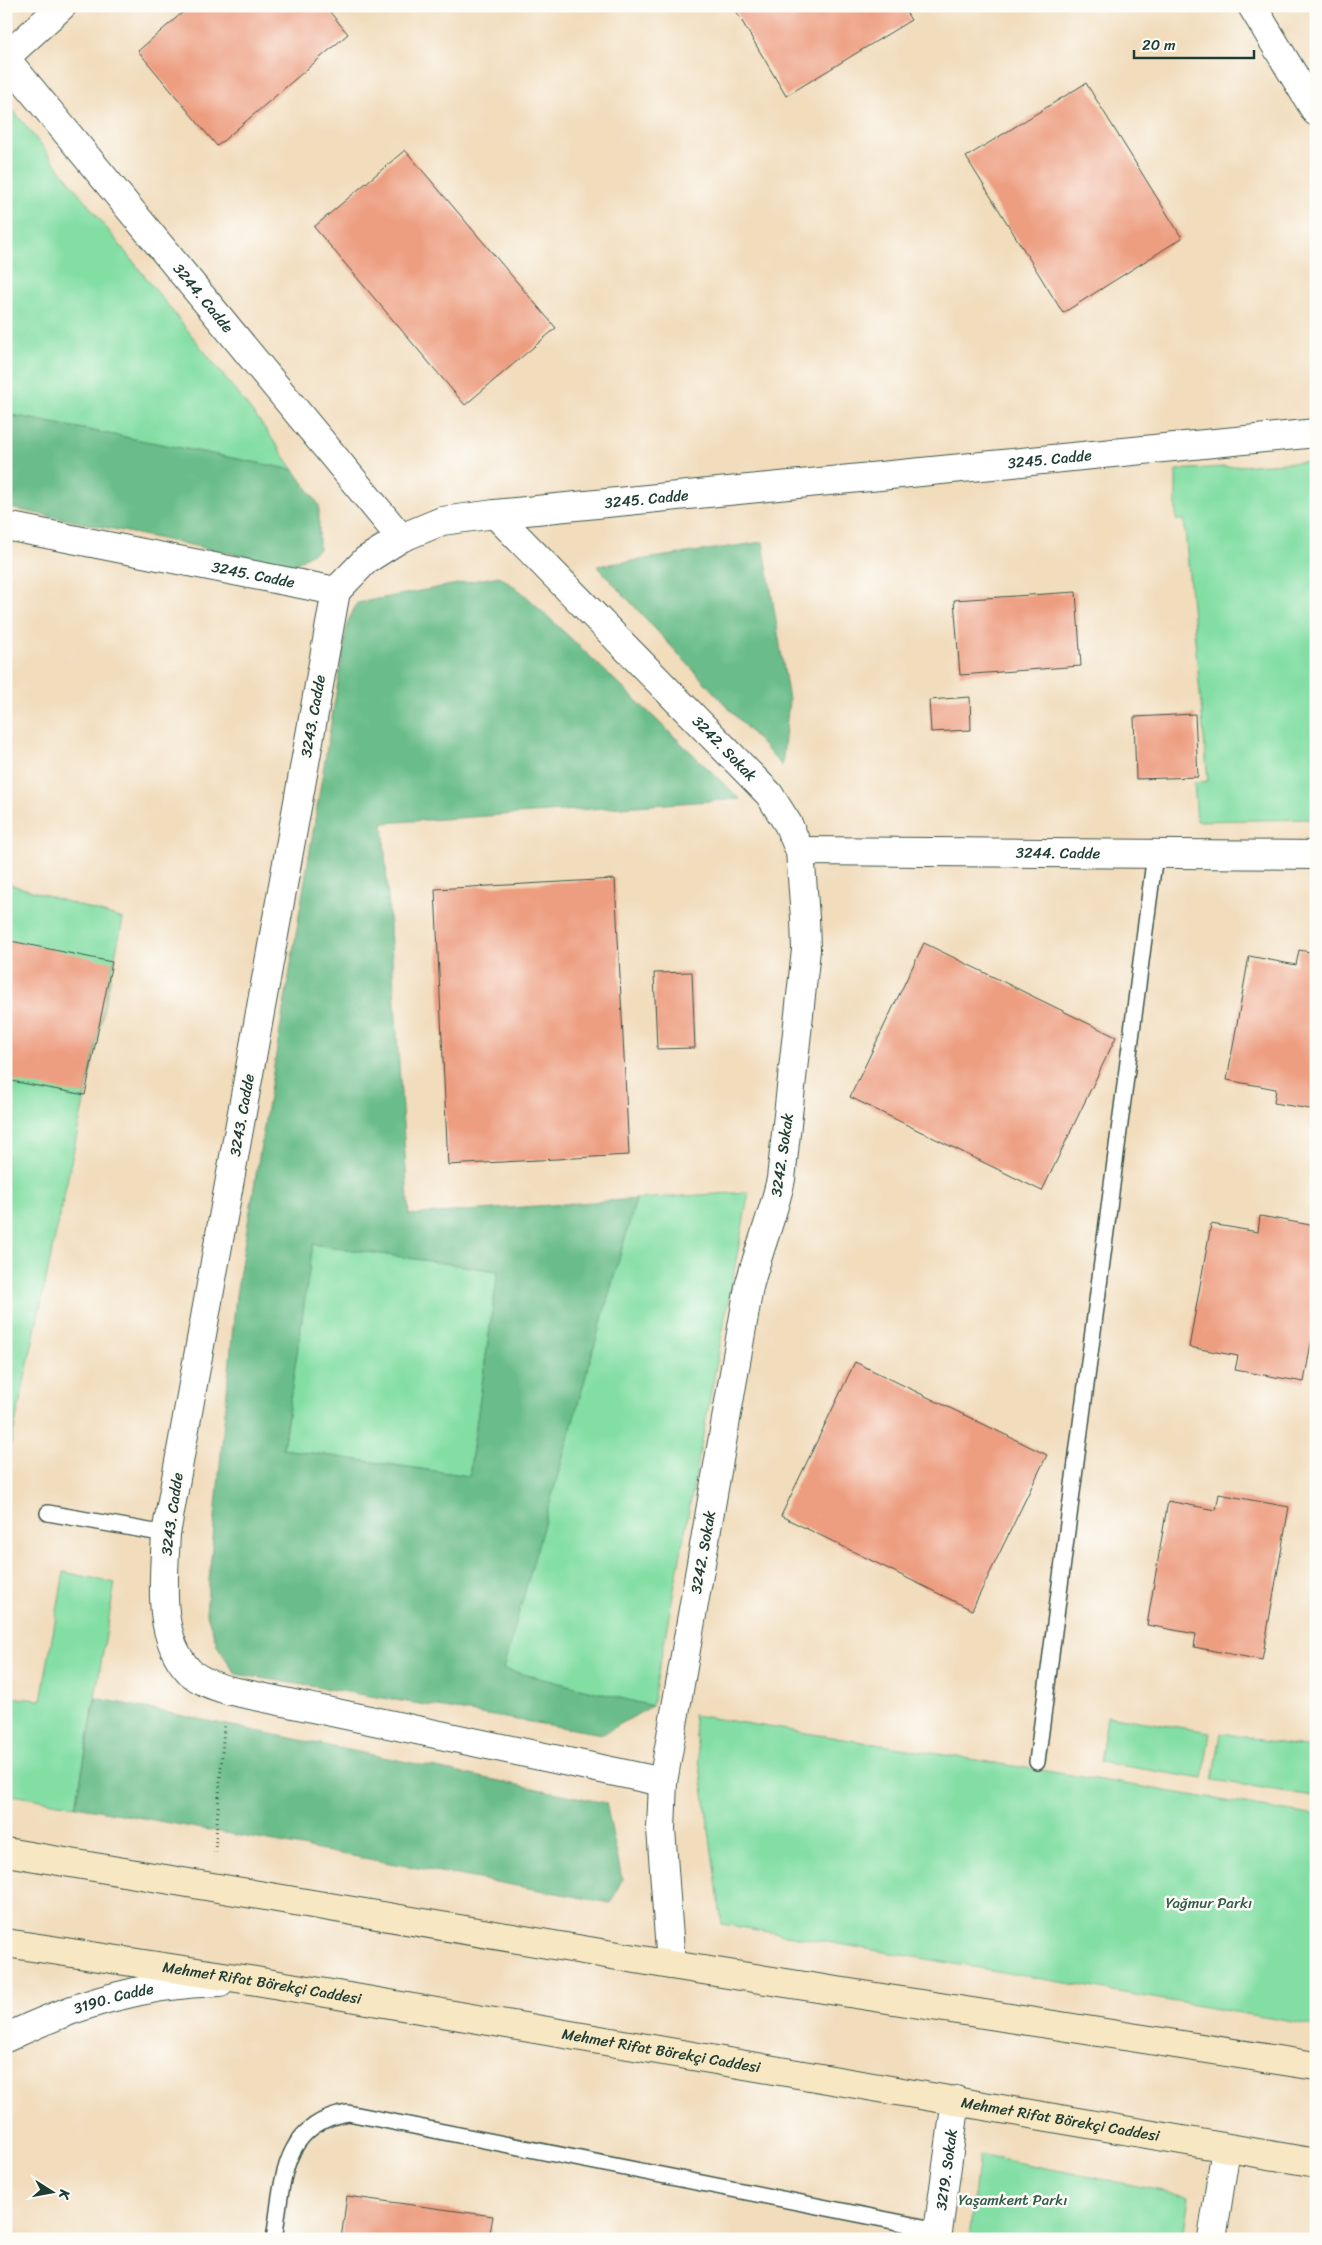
<svg xmlns="http://www.w3.org/2000/svg" width="1322" height="2245" font-family="Sriracha,sans-serif">
  <style>
    .green { fill: #83dea4; stroke: #518e6c }
    .forest { fill: #6abd8a; stroke: #447d5f; fill-rule: evenodd }
    .building { fill: #ed9d80 }
    .lines { fill: none; stroke-linecap: round; stroke-linejoin: round }
    .service-casing { stroke: #3e5548; stroke-width: 18 }
    .minor-casing { stroke: #3e5548; stroke-width: 30 }
    .tertiary-casing { stroke: #3e5548; stroke-width: 30 }
    .secondary-casing { stroke: #3e5548; stroke-width: 30 }
    .path { stroke: #3e5548; stroke-width: 3; stroke-dasharray: 1 4; stroke-linecap: butt }
    .service { stroke: #fff; stroke-width: 15 }
    .minor { stroke: #fff; stroke-width: 28 }
    .tertiary { stroke: #fff; stroke-width: 28 }
    .secondary { stroke: #f7e8c3; stroke-width: 28 }
    .labels { text-anchor: middle; dominant-baseline: central; stroke-width: 5; stroke-linejoin: round; paint-order: stroke }
    .street-label { font-size: 15px; fill: #1f3d34; stroke: #fdfcf7 }
    .park-label { font-size: 15px; fill: #335d4a; stroke: #fdfcf7 }
  </style>
  <rect width="100%" height="100%" fill="#fdfcf7"/>
  <filter id="ink" filterUnits="userSpaceOnUse"><feTurbulence type="fractalNoise" baseFrequency=".02" numOctaves="2"/><feDisplacementMap in="SourceGraphic" scale="10" xChannelSelector="R" yChannelSelector="G"/><feConvolveMatrix kernelMatrix="1 2 1 2 8 2 1 2 1" color-interpolation-filters="sRGB"/></filter>
  <filter id="wash" filterUnits="userSpaceOnUse"><feTurbulence type="fractalNoise" baseFrequency=".0096" numOctaves="4" result="noise"/><feDisplacementMap in="SourceGraphic" scale="20" xChannelSelector="R" yChannelSelector="G"/><feGaussianBlur stdDeviation="1.12" result="paint"/><feColorMatrix in="noise" values="0 0 0 0 0 0 0 0 0 0 0 0 0 0 0 0 0 1.4 0 .05"/><feComposite in="paint" operator="in"/></filter>
  <g filter="url(#wash)">
    <rect width="100%" height="100%" fill="#f1dcbc"/>
    <path class="green" d="M6,101l255,322 33,47 -288,-56z
      M1316,461v358l-119,2 -3,-38 14,-2 -24,-261h-8v-50z
      M6,883l117,36 -117,548z
      M749,1192l-97,514 -150,-37 134,-470z
      M312,1244l186,27 -29,205 -186,-27z
      M64,1572l51,11 -39,223 -70,-12v-97l35,3z
      M693,1715l384,61 239,40v210l-594,-102z
      M1107,1716l103,16 -7,47 -103,-17z
      M1221,1733l95,16v19l-4,28 -99,-16z
      M979,2155l210,41 -6,43h-214z"/>
    <path class="forest" d="M6,414l288,56 25,35v44l-27,17 -286,-59z
      M763,542l26,158 -7,66 -185,-200z
      M499,576l24,17 217,206 -357,24 26,392 227,-16 -133,470 149,37 -49,28 -367,-60 -18,-27 -12,-35 30,-317 112,-674 9,-18zM313,1244l185,27 -29,205 -186,-27z
      M96,1698l510,105 16,76 -11,24 -535,-97z"/>
    <g id="blocks">
      <path class="building" d="M190,6h135l23,28 -131,112 -79,-95z
        M733,6h169l9,14 -125,76z
        M1086,83l96,155 -119,75 -97,-156z
        M405,150l151,178 -91,77 -151,-178z
        M1076,592l5,74 -121,9 -6,-75z
        M970,697l1,33 -40,2 -2,-32z
        M1195,714l3,63 -62,2 -2,-62z
        M615,879l14,276 -181,10 -13,-276z
        M6,940l106,22 -27,133 -79,-15z
        M924,943l192,94 -74,154 -192,-94z
        M1299,950l17,3v157l-42,-7 2,-14 -49,-9 22,-124 47,9z
        M692,972l3,76 -38,1 -3,-76z
        M1260,1216l56,10v90l-12,66 -69,-12 3,-14 -49,-9 22,-123 47,8z
        M855,1362l192,93 -75,155 -191,-94z
        M1219,1494l70,13 -27,153 -68,-13 2,-13 -49,-9 21,-124 48,9z
        M347,2196l146,20 -4,23h-148z"/>
    </g>
  </g>
  <g filter="url(#ink)">
    <use href="#blocks" fill-opacity="0" stroke="#3e5548" stroke-width="1"/>
    <g class="lines">
      <defs>
        <path id="service" d="M48,1513l118,21
          M1037,1762l118,-908
          M274,2239c9,-55 6,-115 74,-126l590,117"/>
        <g id="minor">
          <path d="M6,57l56,-51"/>
          <path id="s1" d="M6,59l395,479"/>
          <path id="s2" d="M495,514l274,280 19,30 12,27 5,67 1,32 -25,229c-8,37 -23,72 -32,108l-86,495 -2,47 10,136"/>
          <path id="s3" d="M6,526l330,65 30,-31 35,-22 41,-17 53,-7 821,-81"/>
          <path d="M336,591l-170,943c-2,44 -10,102 23,137 10,10 25,15 38,19l436,92"/>
          <path id="s4" d="M800,851l516,4"/>
          <path id="s5" d="M6,2038c70,-34 137,-54 214,-56"/>
          <path id="s6" d="M937,2239l19,-139"/>
          <path d="M1212,2239l14,-91"/>
        </g>
        <path id="tertiary" d="M1252,6l64,106"/>
        <g id="secondary">
          <path d="M6,1852l665,113 645,101"/>
          <path id="s7" d="M6,1943l250,38 1060,182"/>
        </g>
      </defs>
      <use href="#service" class="service-casing"/>
      <use href="#minor" class="minor-casing"/>
      <use href="#tertiary" class="tertiary-casing"/>
      <use href="#secondary" class="secondary-casing"/>
      <path class="path" d="M215,1852l9,-126"/>
      <use href="#service" class="service"/>
      <use href="#minor" class="minor"/>
      <use href="#tertiary" class="tertiary"/>
      <use href="#secondary" class="secondary"/>
    </g>
  </g>
  <g class="labels">
    <g class="street-label">
      <text stroke="none"><textPath href="#s1" startOffset="310">3244. Cadde</textPath></text>
      <text stroke="none"><textPath href="#s3" startOffset="1076">3245. Cadde</textPath></text>
      <text stroke="none"><textPath href="#s3" startOffset="671">3245. Cadde</textPath></text>
      <text stroke="none"><textPath href="#s3" startOffset="252">3245. Cadde</textPath></text>
      <text transform="translate(313 716) rotate(-80)">3243. Cadde</text>
      <text stroke="none"><textPath href="#s2" startOffset="328">3242. Sokak</textPath></text>
      <text stroke="none"><textPath href="#s4" startOffset="258">3244. Cadde</textPath></text>
      <text transform="translate(242 1115) rotate(-80)">3243. Cadde</text>
      <text transform="translate(782 1155) rotate(-82)">3242. Sokak</text>
      <text transform="translate(172 1514) rotate(-82)">3243. Cadde</text>
      <text transform="translate(703 1552) rotate(-80)">3242. Sokak</text>
      <text stroke="none"><textPath href="#s7" startOffset="259">Mehmet Rifat Börekçi Caddesi</textPath></text>
      <text stroke="none"><textPath href="#s5" startOffset="115">3190. Cadde</textPath></text>
      <text stroke="none"><textPath href="#s7" startOffset="664">Mehmet Rifat Börekçi Caddesi</textPath></text>
      <text stroke="none"><textPath href="#s7" startOffset="1069">Mehmet Rifat Börekçi Caddesi</textPath></text>
      <text stroke="none"><textPath href="#s6" startOffset="70">3219. Sokak</textPath></text>
    </g>
    <g class="park-label">
      <text x="1209" y="1903">Yağmur Parkı</text>
      <text x="1013" y="2200">Yaşamkent Parkı</text>
    </g>
  </g>
  <rect width="1322" height="2245" fill="none" stroke="#fdfcf7" stroke-width="25"/>
  <g transform="translate(52 2192) rotate(101)" stroke="#fdfcf7" stroke-width="4" paint-order="stroke">
  <path d="M0-4L9 19L0 12L-9 19Z" fill="#1f3d34"/>
  <text y="-8" font-size="14" font-weight="bold" text-anchor="middle" fill="#1f3d34">K</text>
  </g>
  <path d="M1134 50v8h120v-8" fill="none" stroke="#1f3d34" stroke-width="2.5"/>
  <text x="1142" y="50" font-size="15" fill="#1f3d34" stroke="#fdfcf7" stroke-width="4" paint-order="stroke">20 m</text>
</svg>
